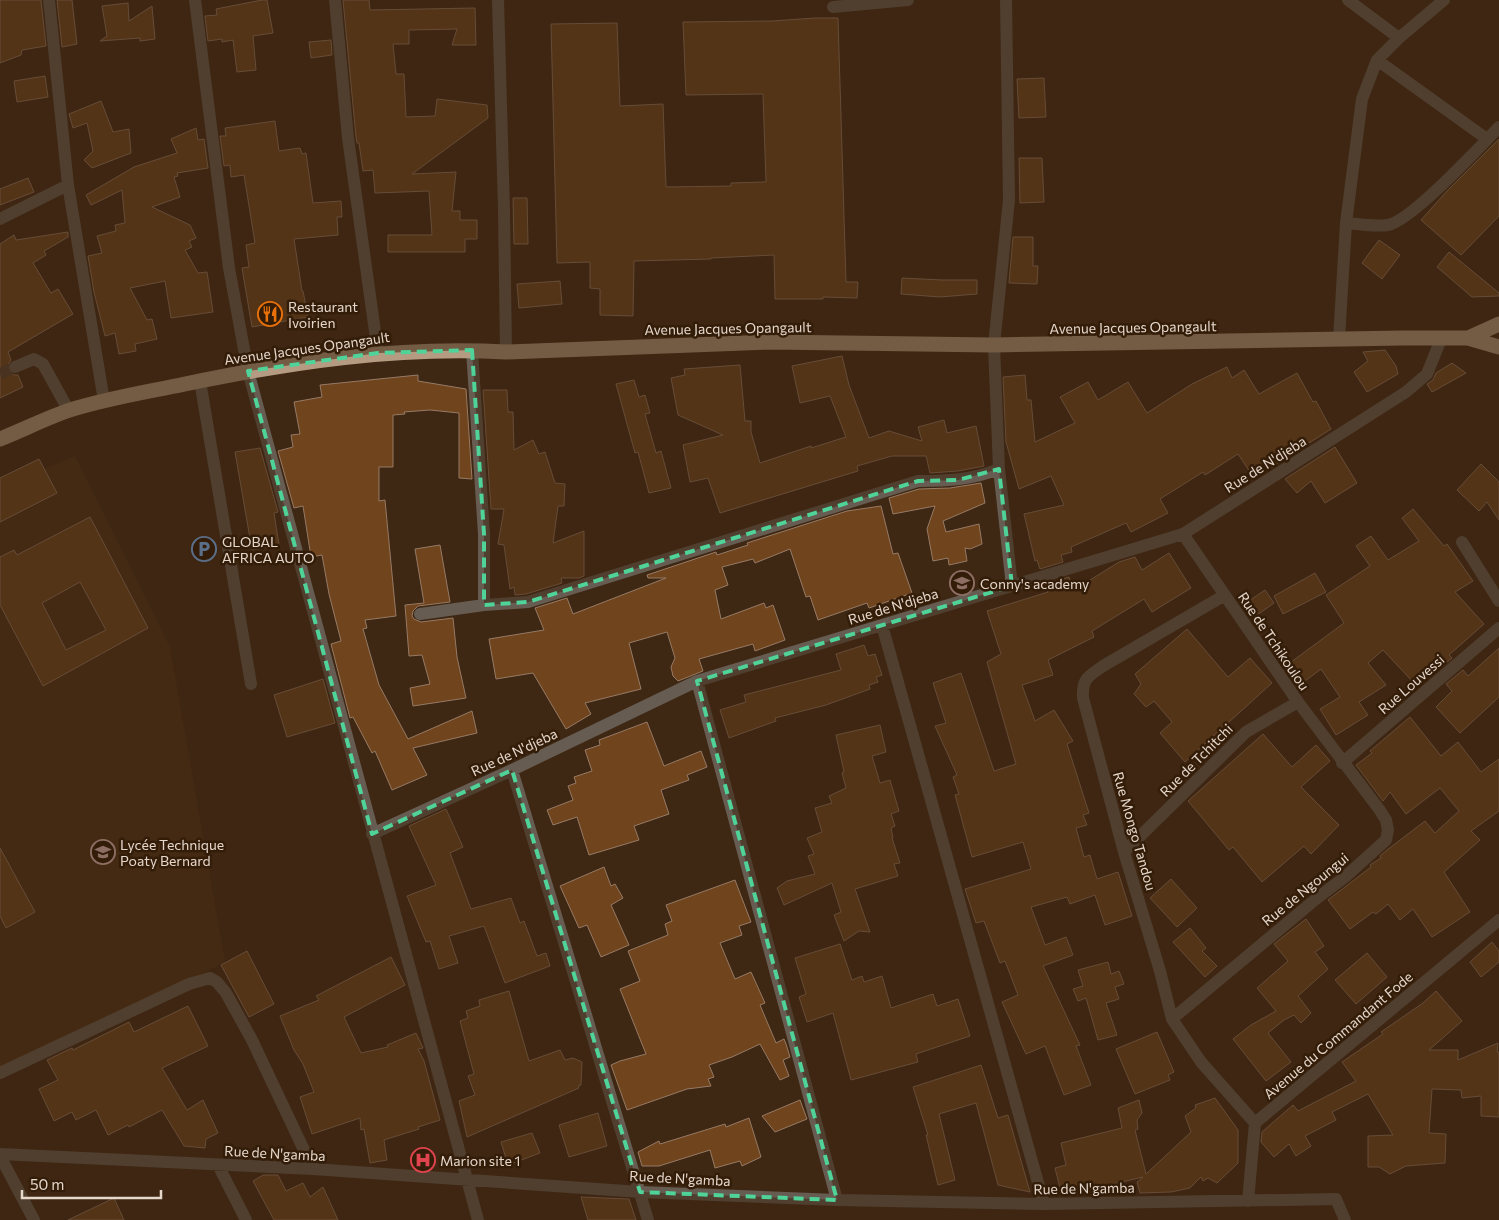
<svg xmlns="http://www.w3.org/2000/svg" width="1499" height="1220" font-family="Commissioner,sans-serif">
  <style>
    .built { fill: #4c2f16 }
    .building { fill: #70451e; stroke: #967a65; fill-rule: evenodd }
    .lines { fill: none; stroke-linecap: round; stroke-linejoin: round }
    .minor-tunnel { stroke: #57412f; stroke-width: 12; stroke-dasharray: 12 6; stroke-linecap: butt }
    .minor { stroke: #665c51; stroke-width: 12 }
    .highway { stroke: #b49b81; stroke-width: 15 }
    .marked { fill: none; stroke: #4fd399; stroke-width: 4; stroke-dasharray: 10 6; stroke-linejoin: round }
    .labels { text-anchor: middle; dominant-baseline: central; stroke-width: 5; stroke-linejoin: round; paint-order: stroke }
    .poi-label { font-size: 14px; fill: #e6d7cb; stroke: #331d09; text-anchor: start }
    .street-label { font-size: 14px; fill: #e6d7cb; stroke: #331d09 }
  </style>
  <rect width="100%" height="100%" fill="#3e2713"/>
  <path class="built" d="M75,456l95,191 55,315 -222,111 -3,-6v-580z"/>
  <path class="building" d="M0,0h41l5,46 -24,4 -1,5 -21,8z
    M57,0h15l5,44 -15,3z
    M262,0h5l6,33 -20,3 3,34 -19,2 -4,-32 -11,2v-3l-14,2 -3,-25 12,-1 -1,-6z
    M343,0h26l1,10 105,-2 1,37h-24l5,-16 -48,1v14h-16l3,30h8l2,43 29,-1 2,-17 50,6 1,13 -76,56 44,-2 -4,39h8v9h17v19h-12v13h-77v-17h44l-3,-44 -54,2 -2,-23 -10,1 -4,-28h-2l-1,-6z
    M128,3l1,18 23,-15 3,33 -15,2v-3l-40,3 7,-5 -5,-30z
    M815,18h23l8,264h12l-1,16 -34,-1v2h-48l-1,-44 -63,3v1l-77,2 -1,55 -33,-1v-26l-10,-1v-26l-33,1 -6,-239 66,-1 3,83 43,-2 3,83 65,-1v-3l35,-1 -3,-88 -77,1 -3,-73 89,-1z
    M331,40l1,15 -21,3 -2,-16z
    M45,76l3,21 -31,5 -3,-21z
    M1044,78l2,39 -27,1 -2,-39z
    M101,101l12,31 16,-3 2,24 -39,15 -8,-8 9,-9 -6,-28 -14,5 -4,-14z
    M275,121l4,30 21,-3 2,6 4,-1 7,50 28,-2 1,16h-5l1,18 -44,4 8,52h1l5,26 -56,10 -10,-59 7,-1 -3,-22 9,-2 -11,-68 -13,2 -1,-12 -6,1 -4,-30h6l-1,-8z
    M196,128l2,12 6,-1 4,29 -31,5 1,3 -4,1 6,20 -28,10 38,18 6,13 -7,3 3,6 -7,3 13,23 9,-1 6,40 -42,6 -6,-37 -35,7 17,32 5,-1 5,20 -22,5 1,7 -17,3 -4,-21 -10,3 -11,-44 -6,-36 14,-3 -5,-17 19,-5 -1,-6 10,-2 -3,-33 -31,15 -5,-10 48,-28 43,-14 -6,-14z
    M1499,139v77l-38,39 -40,-35 26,-29z
    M1019,158h23l2,44 -24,1z
    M28,178l6,14 -34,13v-16z
    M513,198h14l1,46h-14z
    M68,232v5l-24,14 2,4 -13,8 18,30 7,-4 15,25 -65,38 3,8 -4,6 1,5 6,4h4l5,12 -23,11v-154l14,-9 2,5z
    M1013,237h20v29h5l-1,18 -28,-1z
    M1379,240l21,15 -18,24 -20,-16z
    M1449,252l50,41v3l-27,1 -35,-30z
    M902,278l40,2h35v14l-37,3 -39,-3z
    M560,281l2,23 -43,4 -2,-24z
    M1385,350l11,16 2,8 -31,18 -13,-20 14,-11 -5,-9z
    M842,356l7,29 20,53 20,-7 33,10 -4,-14 26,-7 3,13 29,-7 8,40 -26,5 -28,2 -4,-17h-34l-35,10 1,5 -138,42 -12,-35 -18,4 -7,-37 40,-10 -45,-20 -7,-37 14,-3 -1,-6 56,-4 5,56h6v11l9,31 51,-17v2l35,-11 -16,-41 -30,7 -8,-37z
    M1452,363l14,10 -34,19 -5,-8 6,-4 3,-7z
    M1227,367l5,11 12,-8 15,24 38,-21 16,29 3,-1 15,28 -77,49 -16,-24 -33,21 -2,-3 -43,27 8,14 -37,19 -5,-9 -55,24 1,5 -11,3 2,7 -23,7 -3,-9 -2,1 -11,-47 40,-9 -13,-29 -32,13 -13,-47 -3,-65 22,-2 2,25h4l4,42 40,-19 -15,-26 28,-15 10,18 30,-18 19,31 45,-29z
    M418,375v6l48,8 6,90 -13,-1v-65l-29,-3 -26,2 1,2 -12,1v52h-14v34l6,-1 11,116 -31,4 2,8 -4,1 16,56 29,54 64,-28 5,22 -64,15 14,27 -35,15 -17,-39 -3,2 -19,-36 -3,1 -19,-74 10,-3 -12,-47 -7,-39 -11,2 -8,-51 -9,2 -16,-57 15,-4 -2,-12 9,-1 -6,-32 28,-5 -2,-12z
    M634,380l5,17 6,-2 5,18 -5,1 11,39 5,-2 10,37 -22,5 -11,-41 -3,1 -19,-69z
    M483,390h24l1,22h5l1,38 19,-10 6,14 6,-2 10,31 10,1 -1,22h-6l-5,37 31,-12v45l-5,2h-18l1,5 -36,11 -11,1 -1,-8 -4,2 -6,-44 -6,-1 6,-35h-13z
    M1335,447l22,36 -32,20 -14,-22 -14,12 -12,-14z
    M260,448l18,64 -4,1 5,32 -27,5 -17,-98z
    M39,459l18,34 -57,29v-44z
    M1481,464l18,18v38l-12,-18 -8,9 -22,-21z
    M981,483l4,20 -42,18 3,11 33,-8 3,20 -12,5 -5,-1 2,13 -18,4 -1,-7 -15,3 -6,-32 8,-23 -42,8 -4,-16 30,-9 31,-1z
    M881,506l12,48 5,-1 14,40 -43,15 -2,-5 -49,17 -8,-24 -4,1 -16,-48 -35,14 -2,-4 -31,8 6,18 -13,5 6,29 43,-16 2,5 7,-3 12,35 -30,11 -2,-7 -54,15 4,12 -25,10 -5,-5 -2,-9 4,-9 -8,-26 -38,11 12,46 -56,14 6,11 -25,15 -33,-56 -37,6 -7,-40 55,-9 -9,-22 32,-10 6,16 93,-36h-18l-1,-3 69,-23 1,3 31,-10 -1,-2 100,-32z
    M1413,509l31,37 3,-2 26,37 -18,11 29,32 -35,31 3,3 -18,15 -2,-3 -18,13 -31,-33 -15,13 18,22 -27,17 9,13 -32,20 -16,-26 20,-12 -19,-28 -20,15 -14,-19 57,-42 -18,-28 44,-29 -14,-20 15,-10 17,24 31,-19 -17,-23z
    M90,517l58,111 -105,58 -43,-81v-48l14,-7 3,5zM80,582l26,48 -40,20 -24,-47z
    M440,545l10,57 -32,4 -5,5 -1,5 2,3 7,3 32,-4 4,39 9,41 -53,8 -3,-18 20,-4 -8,-29 -13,1 -4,-51 19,-2 -9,-54z
    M1169,553l22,35 -39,24 -8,-13 -52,32 2,6 -46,23 5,15 -31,10 13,36 19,-11 19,31 -6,3 22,69 -6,2 4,10 -11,3 8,29 6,-2 7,24 21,-7 14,44 -27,9 -10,-30 -25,9 -3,-7 -36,10 14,38 21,-8 7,18 -30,11 37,79 -4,1 15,39 -27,10 -19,-49 -19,8 -24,-52 16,-7 -13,-34 -5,2 -16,-42 -8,2 -11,-34 66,-20 -8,-27 -51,15 -17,-62 4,-1 -6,-17 4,-2 -22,-49 11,-3 -13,-40 28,-10 33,98 22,-7 -29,-102 14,-8 -14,-43 61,-19 -3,-8 24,-7 5,13 45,-28 16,-5 7,13z
    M1315,573l11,19 -43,22 -9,-18z
    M1265,590l9,13 -21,15 -10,-13z
    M1187,629l41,48 22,-19 22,25 -87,79 -25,-29 12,-11 -18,-21 -8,6 -12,-13 7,-10 -6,-10z
    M864,645l4,11 7,-2 7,21 -6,2 2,5 -9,3 1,4 -44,16 -51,13 1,3 -47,17 -9,-28 26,-8 -2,-7 97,-25 -5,-16z
    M1499,648v49l-39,36 -24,-26 16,-16 -6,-7 17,-14 5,6z
    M323,679l12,44 -48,14 -13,-42z
    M1410,717l31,39 17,-14 23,30 18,-13v52l-28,20 9,9 -36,32 26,40 -38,25 -19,-28 -13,11 -12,-16 -12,10 -3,-2 -23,17 -22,-29 43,-33 -1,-2 11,-7 -1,-2 7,-6 38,-29 10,12 24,-22 -19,-23 -34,26 -16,-22 -7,9 -27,-36 16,-12 -2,-2z
    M647,722l17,44 37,-15 6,16 -20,8 2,5 -28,10 8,24 -35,12 5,14 -50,15 -12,-38 -24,8 -6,-15 26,-10 -5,-14 8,-3 -2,-6 18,-6 -7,-21 15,-5 -1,-5z
    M880,725l6,27 -14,4 8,27 10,-3 9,31 -8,3 4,12 -4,2 2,10h-1l8,25 -6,1 4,12 -43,13 15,43 -11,-1 -15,10 -10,-26 7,-3 -9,-29 -48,22 -7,-17 10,-7 28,-7 -7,-18 6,-2 -7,-16 15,-6 -7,-24 17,-5 -3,-7 17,-8 -4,-15 2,-1 -8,-37z
    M1263,734l29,33 24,-22 14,16 -29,26 38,38 -28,29 -7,-8 -42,36 -29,-35 -4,3 -41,-49z
    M446,809l17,38 -13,6 21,56 40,-11 9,25 4,-2 13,35 9,-3 4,13 -45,17 -21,-57 -35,10 9,27 -19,6 -9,-28 -4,1 -19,-46 29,-11 -27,-59z
    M0,848l35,64 -29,16 -6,-12z
    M604,867l7,19 4,-2 8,14 -12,7 18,40 -28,12 -14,-32 -8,3 -19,-42z
    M1171,879l26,29 -20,19 -27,-29z
    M735,880l16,42 -12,4 3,9 -22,8 15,36 16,-7 14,31 -5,2 16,38 8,-4 2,5 4,13 -7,3 6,16 -9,4 -20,-36 -28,13 -23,8 5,12 -6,2 3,7 -24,3 -60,21 -16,-45 9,-4 26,-7 -26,-65 20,-8 -12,-30 40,-16 -3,-11 7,-3 -6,-16z
    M1306,919l18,27 -9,6 13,17 -30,27 13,17 -10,10 -7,-8 -10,5 -16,13 23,29 -25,19 -33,-42 18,-14 25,-14 -19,-23 31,-27 -14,-17z
    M1190,928l16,20 -4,3 15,15 -12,11 -32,-35z
    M1492,942l7,9v11l-18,15 -11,-15z
    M840,944l12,36 10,-4 2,6 18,-6 9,32 42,-14 4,12 21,-7 12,37 -54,18 2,8 -67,18 -18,-67 -26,9 -8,-25 7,-3 -11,-36z
    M247,951l27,53 -25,13 -28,-52z
    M1367,953l20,24 -31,27 -21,-24z
    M391,957l14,28 -61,32 17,36 27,-6 -1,-2 29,-12 7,15 -5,1 6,12 16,59 -22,7 1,2 -35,11 3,20 -17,3 -6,-34 -3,1 -1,-12 -48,16 -12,-37 14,-5 -11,-28 -9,-14 -14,-34 39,-16 -3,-4z
    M1108,962l3,12 8,-3 5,13 -9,3 4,12 -13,4 11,32 -19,5 -12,-42 -8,3 -5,-12 10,-3 -5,-16z
    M509,991l20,70 31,-11 5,10 8,-2 9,4 -1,23 -3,1 1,2 -112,49 -8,-36 16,-6 -7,-19 6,-2 -14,-53 8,-3 -2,-7 14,-5 -1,-6z
    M1436,991l26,30 -33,29h29v10l40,-17 -1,9h2v65l-18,-1v-20l-19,2 -1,-8 -29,-1 -3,44 17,1 -1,29 -39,3 -16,8 -11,-7h-11v-31l25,-1 -25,-41 -36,18 4,8 -31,16 6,10 -15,10 -7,-12 -15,13 -13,-15 1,-10 31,-27 5,6 58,-30 -14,-19 41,-28 -2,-2 42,-29z
    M188,1006l20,40 -46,22 25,42 16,-10 15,33 -12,6 -1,9 -21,-2 -22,-36 -33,17 -1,-2 -20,10 -12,-25 -20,10 -4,-8 -18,9 -15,-32 19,-9 -11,-20 25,-12 1,2 56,-28 5,10z
    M1157,1032l17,40 -6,3 2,5 -35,14 -19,-45z
    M981,1065l17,53 10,-3 22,77 -32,-7 -22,-82 -37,11 16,66 -17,5 -12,-50h2l-15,-48z
    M1215,1098l23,32v33l-21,20 -9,-5 -5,3 -2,-4 -11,11 -19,4 -31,1 -3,-11 6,-5 -81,19 -7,-28 11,-3 -5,-22 61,-15 -4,-20 21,-8 3,13 -5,7 1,9 -3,1 11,44 45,-42 -6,-16 11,-8 -1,-3z
    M800,1100l7,19 -32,13 -13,-16z
    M598,1113l9,33 -38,11 -10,-32z
    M749,1118l12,39 -19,9 -2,-5 -25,7 -5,-18 -51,16h-17l-4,-14 21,-11 1,3 65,-20 1,3z
    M532,1133l8,20 -32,12 -7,-23z
    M263,1175h15l8,16 17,-8 7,14 13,-10 15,33h-64l-21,-39z
    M581,1197l48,2 7,21h-48z
    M114,1198l10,22h-56z"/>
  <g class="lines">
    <path class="minor-tunnel" d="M0,374l15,-7"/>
    <path class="minor" d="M49,0l19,185 36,216
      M195,0l34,268 19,103 230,849
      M335,0l13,138 30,215
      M498,0l6,210 2,142
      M1006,0l3,200 -15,145 5,124 13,117
      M1348,0l51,38
      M833,7l75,-7
      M1377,60l110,79
      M0,219l68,-34
      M1346,223c13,1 29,4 42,2 23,-4 92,-78 111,-98
      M1339,339l7,-116 16,-124 15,-39 22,-22 45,-38
      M472,350l12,184v71
      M15,367l19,-8 9,5 26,47
      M200,381l51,303
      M1462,542l37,59
      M1225,595l-122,71c-15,11 -21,12 -20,32l41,154 36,119 12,48 29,43 54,61
      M420,614l64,-9 44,-3 390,-121c30,0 53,-1 81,-12
      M882,625l162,579
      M697,681l140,519
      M1342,763l157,-135
      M512,770l136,450
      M372,834l140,-64 185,-89 486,-147 223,-142 21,-18 14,-35
      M1124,852l122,-120 52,-30
      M1172,1019l144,-120 29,-22 41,-37 2,-10 -2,-10 -7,-11 -81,-107 -115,-168
      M0,1073l189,-89 21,-6 7,4 9,11 26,47 61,129
      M0,1154l313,15 327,23 197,8 207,4 292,-5 9,21
      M0,1156l34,64
      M218,1165l28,55
      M1248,1201l7,-78 244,-203"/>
    <path class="highway" d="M1468,338l31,-14
      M0,439c23,-9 46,-21 70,-29 38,-12 77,-18 115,-26 106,-22 212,-38 321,-32l263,-10 225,3 408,-7h66l31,9"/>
  </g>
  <path d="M0 0H1499V1220H0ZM472,350l12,184v71l44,-3 390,-121 40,-1 41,-11 13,117 -315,95 140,519 -197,-8 -128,-422 -140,64 -124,-463 130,-18z" fill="#3e2713" fill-opacity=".55" fill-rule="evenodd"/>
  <path class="marked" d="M472,350l12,184v71l44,-3 390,-121 40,-1 41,-11 13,117 -315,95 140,519 -197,-8 -128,-422 -140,64 -124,-463 130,-18z"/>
  <defs>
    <symbol id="restaurant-ring" viewBox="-11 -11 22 22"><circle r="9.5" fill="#331d09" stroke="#e8710a" stroke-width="1.5"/><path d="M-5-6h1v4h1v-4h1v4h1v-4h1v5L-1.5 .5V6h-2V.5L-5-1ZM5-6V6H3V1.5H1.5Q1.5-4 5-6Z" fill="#e8710a"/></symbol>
    <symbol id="parking-ring" viewBox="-11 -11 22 22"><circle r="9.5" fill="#331d09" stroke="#5c6f8a" stroke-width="1.5"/><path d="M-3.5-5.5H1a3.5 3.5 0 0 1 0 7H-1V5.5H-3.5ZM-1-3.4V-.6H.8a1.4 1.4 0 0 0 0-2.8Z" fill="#5c6f8a"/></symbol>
    <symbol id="school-ring" viewBox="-11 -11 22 22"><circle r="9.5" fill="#331d09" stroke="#8d6e63" stroke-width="1.5"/><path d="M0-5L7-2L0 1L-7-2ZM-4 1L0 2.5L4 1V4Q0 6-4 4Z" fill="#8d6e63"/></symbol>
    <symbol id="hospital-ring" viewBox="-11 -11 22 22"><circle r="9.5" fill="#331d09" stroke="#e0444e" stroke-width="1.5"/><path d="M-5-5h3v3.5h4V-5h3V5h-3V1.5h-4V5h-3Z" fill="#e0444e"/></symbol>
  </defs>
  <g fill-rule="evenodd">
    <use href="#restaurant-ring" x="256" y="300" width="28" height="28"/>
    <use href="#parking-ring" x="190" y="535" width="28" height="28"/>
    <use href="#school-ring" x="948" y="569" width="28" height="28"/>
    <use href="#school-ring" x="89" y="838" width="28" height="28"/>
    <use href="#hospital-ring" x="409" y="1146" width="28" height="28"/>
  </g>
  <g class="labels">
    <g class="poi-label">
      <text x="288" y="306">Restaurant<tspan x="288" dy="16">Ivoirien</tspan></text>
      <text x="222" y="541">GLOBAL<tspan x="222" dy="16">AFRICA AUTO</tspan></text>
      <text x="980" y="583">Conny's academy</text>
      <text x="120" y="844">Lycée Technique<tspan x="120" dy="16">Poaty Bernard</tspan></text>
      <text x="440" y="1160">Marion site 1</text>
    </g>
    <g class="street-label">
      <text transform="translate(1133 327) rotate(-1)">Avenue Jacques Opangault</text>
      <text transform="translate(728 328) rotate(-1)">Avenue Jacques Opangault</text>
      <text transform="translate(307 348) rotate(-8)">Avenue Jacques Opangault</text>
      <text transform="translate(1265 464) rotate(-32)">Rue de N'djeba</text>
      <text transform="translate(893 606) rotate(-17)">Rue de N'djeba</text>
      <text transform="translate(1274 641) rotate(56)">Rue de Tchikoulou</text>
      <text transform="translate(1411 684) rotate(-41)">Rue Louvessi</text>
      <text transform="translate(514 752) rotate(-25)">Rue de N'djeba</text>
      <text transform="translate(1196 760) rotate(-45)">Rue de Tchitchi</text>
      <text transform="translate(1135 831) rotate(74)">Rue Mongo Tandou</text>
      <text transform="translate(1305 889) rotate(-39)">Rue de Ngoungui</text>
      <text transform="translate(1338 1035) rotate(-40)">Avenue du Commandant Fode</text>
      <text transform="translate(275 1153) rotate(3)">Rue de N'gamba</text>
      <text transform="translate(680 1178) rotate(3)">Rue de N'gamba</text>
      <text transform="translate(1084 1188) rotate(-1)">Rue de N'gamba</text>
    </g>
  </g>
  <path d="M22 1190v8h139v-8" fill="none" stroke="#e6d7cb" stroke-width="2.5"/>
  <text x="30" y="1190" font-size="15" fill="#e6d7cb" stroke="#331d09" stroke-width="4" paint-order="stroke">50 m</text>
</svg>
